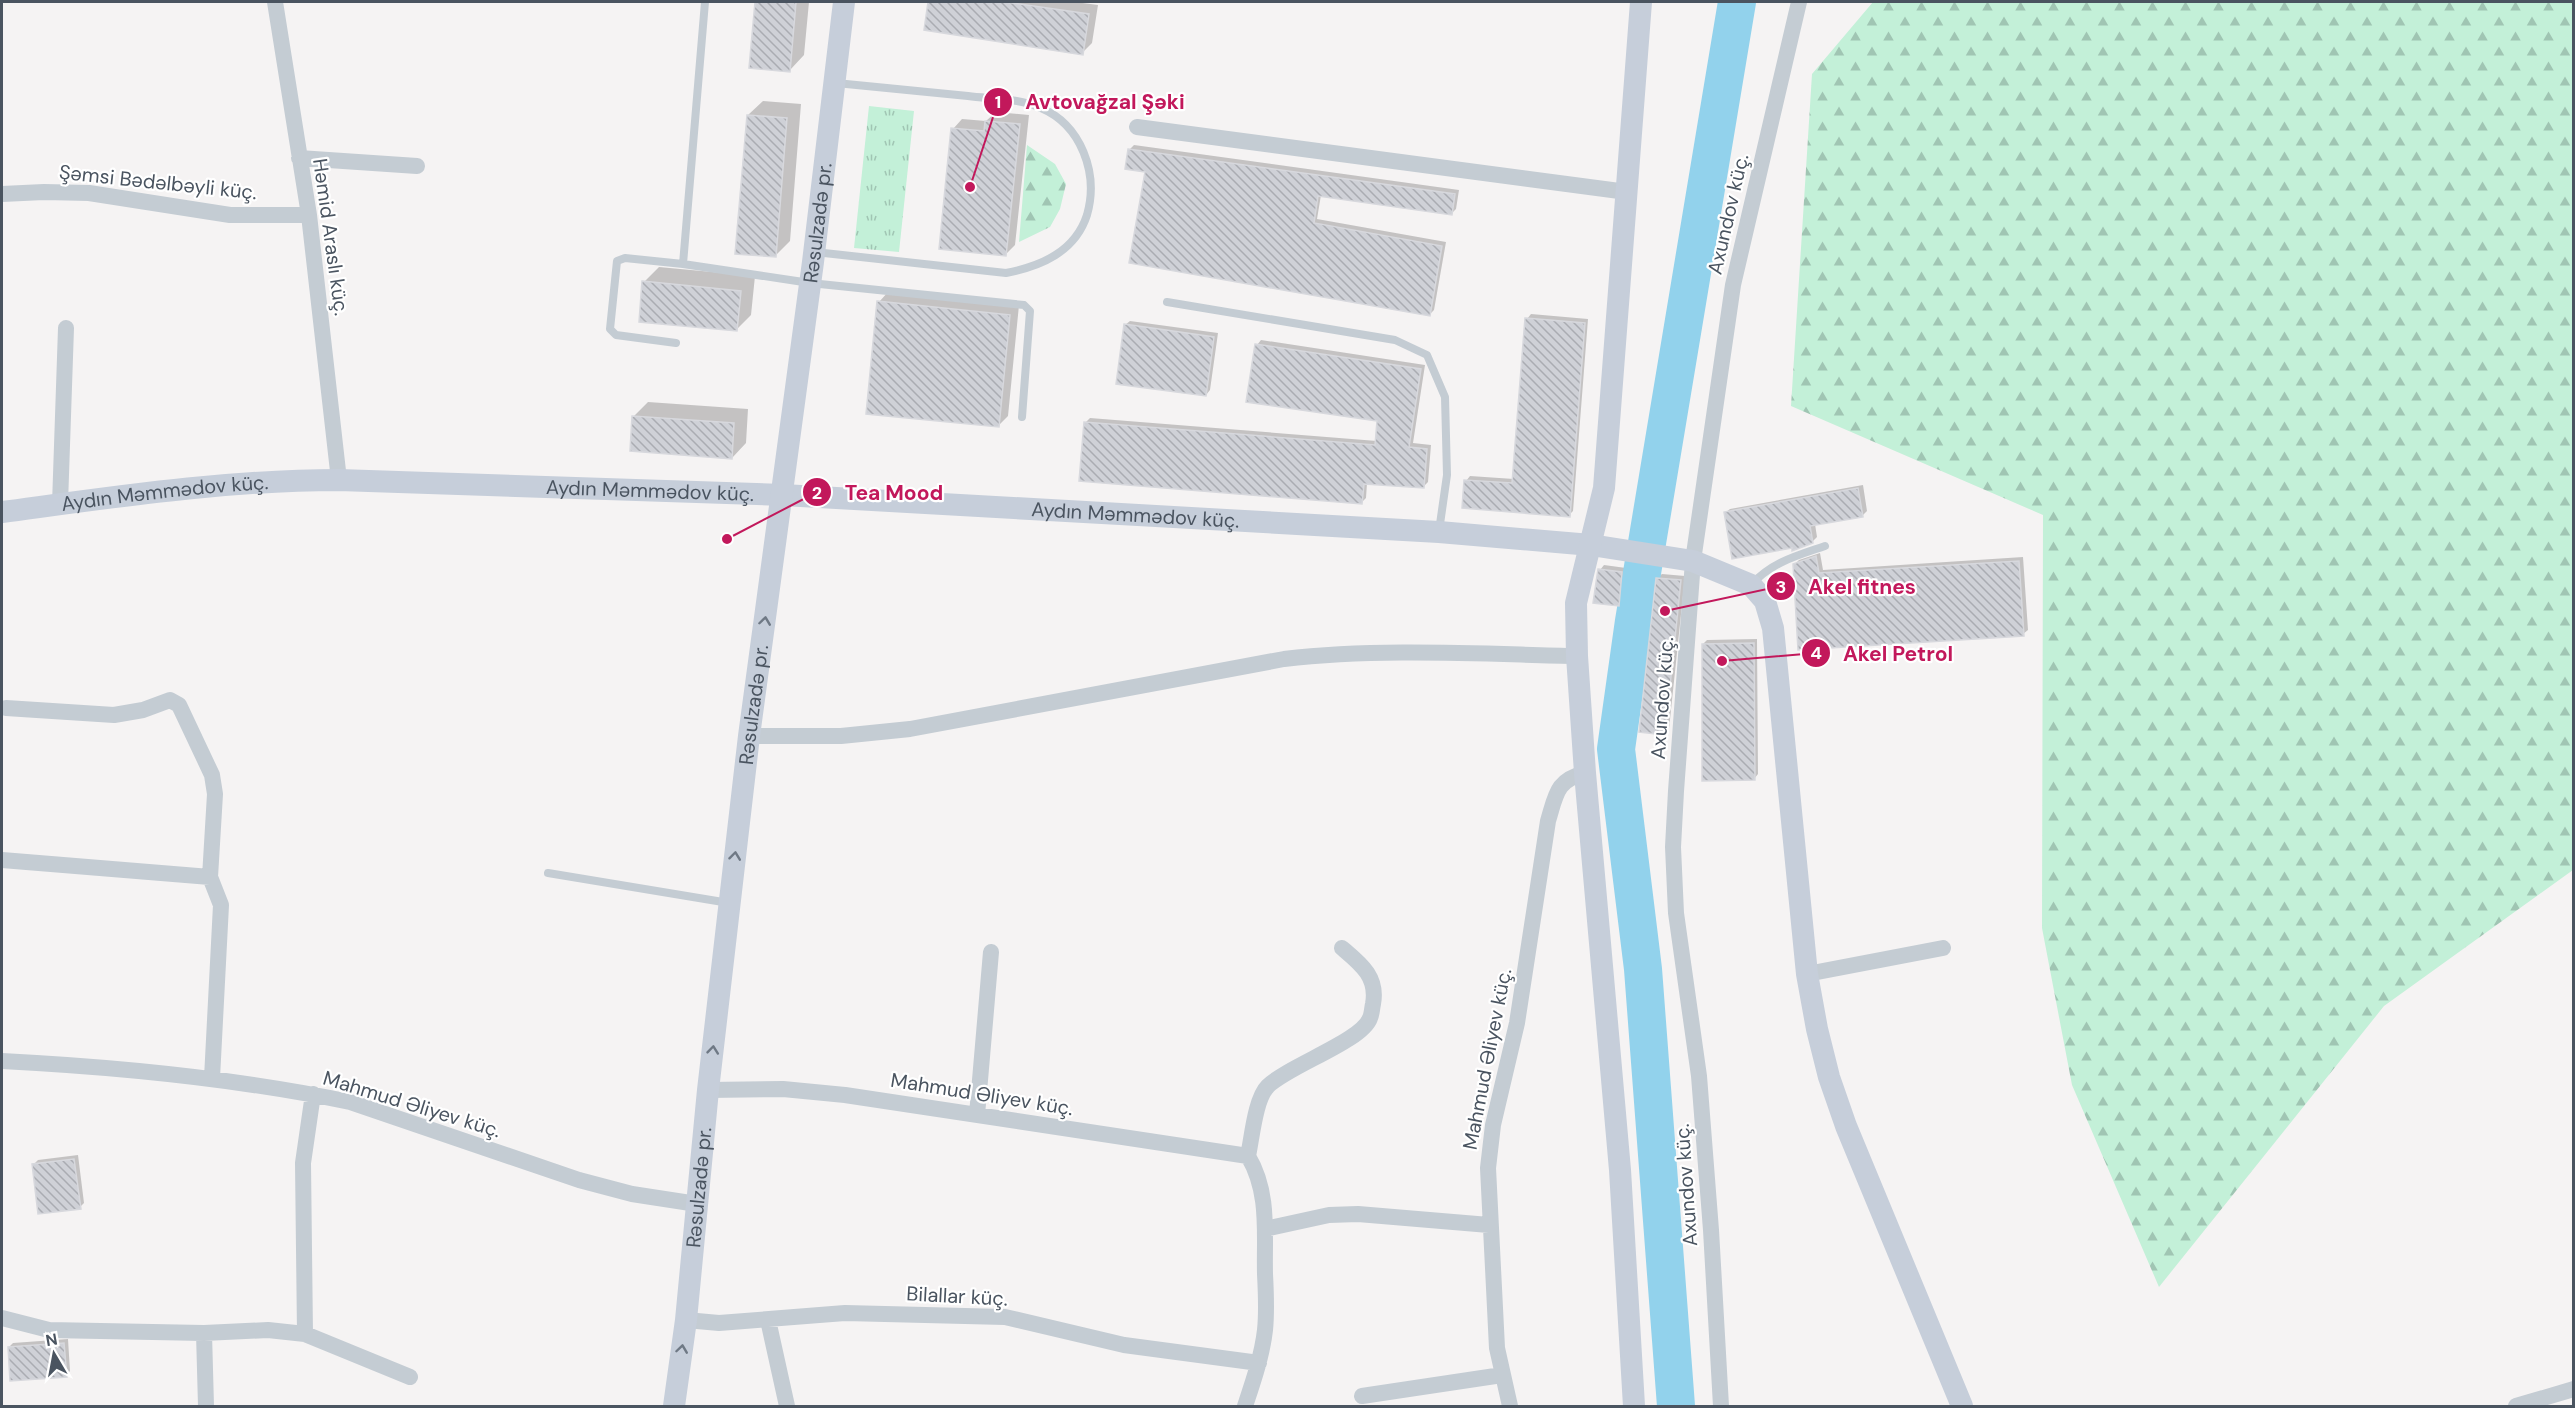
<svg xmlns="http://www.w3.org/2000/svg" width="2575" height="1408" font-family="'DM Sans',sans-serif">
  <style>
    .forest { fill: url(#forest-firs) }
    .park { fill: url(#park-tufts) }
    .shadow { fill: #0003 }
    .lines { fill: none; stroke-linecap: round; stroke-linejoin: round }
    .river { stroke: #92d2ec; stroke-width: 38 }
    .building { fill: url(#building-back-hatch); stroke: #d7d8dd; stroke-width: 1.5 }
    .lane { stroke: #c4ccd3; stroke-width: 8 }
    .street { stroke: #c4ccd3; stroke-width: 16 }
    .secondary { stroke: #c6ceda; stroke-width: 22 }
    .oneway { stroke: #6f7985 }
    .labels { text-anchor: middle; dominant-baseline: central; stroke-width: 4.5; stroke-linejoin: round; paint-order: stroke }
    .street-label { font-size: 20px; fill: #4a5460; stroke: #fff }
    .leader { fill: none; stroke: #c2185b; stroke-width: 2 }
    .callout-dot { fill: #c2185b; stroke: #fff; stroke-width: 2 }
    .mark-label { font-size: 18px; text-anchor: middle; font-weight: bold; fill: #fff }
    .callout-label { font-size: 21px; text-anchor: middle; font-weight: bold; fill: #c2185b; stroke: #fff; stroke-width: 4.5; stroke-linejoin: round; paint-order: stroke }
  </style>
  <defs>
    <pattern id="forest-firs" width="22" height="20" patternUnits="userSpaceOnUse" patternTransform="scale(1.5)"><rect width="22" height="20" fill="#c3f0d8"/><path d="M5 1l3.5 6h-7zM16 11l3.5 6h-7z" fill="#a0c5b3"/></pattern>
    <pattern id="park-tufts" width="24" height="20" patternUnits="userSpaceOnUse" patternTransform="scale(1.5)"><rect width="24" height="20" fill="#c3f0d8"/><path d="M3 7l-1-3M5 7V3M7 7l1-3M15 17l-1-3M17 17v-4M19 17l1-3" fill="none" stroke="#a0c5b3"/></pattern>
    <pattern id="building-back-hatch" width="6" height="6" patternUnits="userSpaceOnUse" patternTransform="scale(1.5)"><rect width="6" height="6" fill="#cfd1d7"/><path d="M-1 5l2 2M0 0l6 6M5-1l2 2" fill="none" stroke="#aaacb2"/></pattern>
  </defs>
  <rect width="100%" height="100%" fill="#f5f3f3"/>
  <path class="forest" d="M1873,2h700v868l-189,136 -225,281 -87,-202 -30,-157 1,-413 -252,-109 21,-332z
    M1027,145l28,19 11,20 -6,25 -10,18 -31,15z"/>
  <path class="park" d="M869,106l45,5 -15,141 -45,-4z"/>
  <path class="shadow" d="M756,2h53l-5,53 -14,15 -39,-3z
    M930,2h145l23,3 -6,38 -10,10 -156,-24z
    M763,101l38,3 -11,137 -14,14 -28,-140z
    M996,112l33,3 -14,130 -9,9 -53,-125 9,-10 24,2z
    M1134,145l325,45 -3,19 -4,4 -131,-18 -4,24 129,23 -12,68 -5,5 -282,-144 -18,-21z
    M659,267l96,9 -4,39 -15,15 -92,-48z
    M888,292l131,13 -11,111 -10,10 -119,-124z
    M1531,314l57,5 -15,192 -4,4 -103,-34 4,-5 44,3 13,-160z
    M1130,321l88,12 -8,57 -4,5 -81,-70z
    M1261,340l164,25 -12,78 18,2 -3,37 -5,5 -56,-4 -1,15 -4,4 -276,-80 4,-4 287,23 2,-21 -122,-75z
    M648,402l100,7 -2,34 -14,15 -98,-42z
    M1863,485l4,26 -4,4 -48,9 2,13 -5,5 -19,5 -68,-34 5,-4z
    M1820,553l3,17 200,-13 5,73 -5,4 -223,14 -6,-83 5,-5z
    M1604,565l22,3 -3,32 -5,4 -18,-34z
    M1662,574l23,2 -16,153 -5,4 -7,-155z
    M1757,639l1,135 -4,5 -51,-135 4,-4z
    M78,1155l6,48 -4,4 -46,-43 4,-4z
    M68,1339l2,32 -4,4 -57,-28 4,-4z"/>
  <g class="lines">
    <path class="river" d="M1676,1406l-33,-437 -27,-220 18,-128 103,-619"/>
  </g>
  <path class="building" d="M755,2h41l-6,70 -41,-4z
    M928,2h77l84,12 -6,41 -159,-25z
    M747,115l40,3 -11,139 -41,-3z
    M985,121l35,3 -14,132 -67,-7 12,-121 33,3z
    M1128,149l327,45 -3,21 -134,-19 -4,27 128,23 -12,70 -301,-53 16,-91 -20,-3z
    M642,281l99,10 -4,40 -98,-9z
    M877,301l133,14 -11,112 -133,-13z
    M1525,318l60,5 -15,194 -108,-9 2,-28 48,3z
    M1124,324l90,13 -8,59 -90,-12z
    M1255,344l166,25 -12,78 18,2 -3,39 -60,-4 -2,20 -283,-23 5,-59 291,23 2,-24 -131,-19z
    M632,416l102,7 -2,36 -102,-8z
    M1858,488l5,29 -53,9 3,17 -21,8v-3l-60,11 -8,-47z
    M1816,556l3,17 200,-12 5,75 -226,14 -5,-86z
    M1598,569l24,3 -3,34 -26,-3z
    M1656,578l25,2 -16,155 -26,-3z
    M1754,643l1,137 -53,1v-137z
    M74,1159l7,50 -43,5 -6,-50z
    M64,1343l3,34 -57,4 -2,-34z"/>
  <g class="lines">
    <path class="lane" d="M705,2l-22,262 127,19 214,22 6,6 -8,106
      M815,252l191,21c35,-7 69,-21 81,-58 12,-42 -6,-90 -46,-107 -22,-10 -50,-9 -73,-12 -44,-4 -88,-9 -132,-13
      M1167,302l228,38 32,15 18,42 2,78 -8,56
      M676,343l-60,-8 -6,-6 7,-68 8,-3 58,6
      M1751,585c21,-23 45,-29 74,-39
      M548,873l181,30"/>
    <path class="street" d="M275,2l34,213 30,265
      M1137,127l490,65
      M299,158l118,8
      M2,194l42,-2 45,1 141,22h79
      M60,504l6,-176
      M6,708l108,7 29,-5 27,-10 9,5 33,70 3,19 -5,83
      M749,736h92l69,-7 374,-70c97,-11 195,-5 293,-3
      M2,860l208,17 11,28 -9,173
      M1807,974l136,-26
      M2,1061c116,6 233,17 348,41l229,78 53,14 65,10
      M708,1090l75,-1 62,6 403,61
      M977,1115l14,-163
      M1248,1156c4,-18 7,-57 20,-70 22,-21 94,-45 102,-68 2,-4 2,-10 3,-14 5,-27 -12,-40 -31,-56
      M1265,1229l64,-14 29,-1 131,11
      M2,1318l47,12 155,3 64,-3 37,4 -2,-171 10,-69
      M686,1320l33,3 126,-10 160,4 119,28 135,18
      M768,1320l19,86
      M204,1333l2,73
      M305,1334l105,43
      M1362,1396l140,-21
      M1245,1406c8,-24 17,-50 20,-76 2,-19 1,-37 0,-56 -1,-40 5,-81 -17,-118
      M1510,1406l-13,-58 -9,-180 5,-43 24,-102 31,-202c8,-26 8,-41 37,-48
      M1721,1406l-10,-176 -12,-154 -23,-163 -3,-66 3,-56 17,-230 40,-276 66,-283
      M2516,1406l58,-17"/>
    <g class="secondary">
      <path id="s1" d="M2,512c112,-15 223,-32 337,-32l444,15 656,37 152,13 102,16 58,24 14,16 8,27 34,346 10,55 12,48 17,49 116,280"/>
      <path id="s2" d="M674,1406l12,-86 22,-230 41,-354 64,-474 31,-260"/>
      <path d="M1634,1406l-14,-236 -35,-397 -8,-117 -1,-53 28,-115 37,-486"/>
    </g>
  </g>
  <defs><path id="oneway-chevron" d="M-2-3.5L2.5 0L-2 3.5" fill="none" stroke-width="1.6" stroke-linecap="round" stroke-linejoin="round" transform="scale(1.5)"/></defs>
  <g class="oneway">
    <use href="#oneway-chevron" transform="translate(765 621) rotate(-82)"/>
    <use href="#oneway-chevron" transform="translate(735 856) rotate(-83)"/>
    <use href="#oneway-chevron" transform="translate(713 1050) rotate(-84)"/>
    <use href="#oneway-chevron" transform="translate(682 1349) rotate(-82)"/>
  </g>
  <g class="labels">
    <g class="street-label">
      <text transform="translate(158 182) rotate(6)">Şəmsi Bədəlbəyli küç.</text>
      <text transform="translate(1728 214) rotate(-77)">Axundov küç.</text>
      <text stroke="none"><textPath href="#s2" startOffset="1192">Rəsulzadə pr.</textPath></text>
      <text transform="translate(331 237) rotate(82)">Həmid Araslı küç.</text>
      <text stroke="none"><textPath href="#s1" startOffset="650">Aydın Məmmədov küç.</textPath></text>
      <text stroke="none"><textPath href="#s1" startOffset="164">Aydın Məmmədov küç.</textPath></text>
      <text stroke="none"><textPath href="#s1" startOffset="1136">Aydın Məmmədov küç.</textPath></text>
      <text transform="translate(1662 698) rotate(-86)">Axundov küç.</text>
      <text stroke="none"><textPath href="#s2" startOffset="706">Rəsulzadə pr.</textPath></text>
      <text transform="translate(1487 1059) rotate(-79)">Mahmud Əliyev küç.</text>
      <text transform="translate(982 1094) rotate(9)">Mahmud Əliyev küç.</text>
      <text transform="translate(412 1104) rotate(17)">Mahmud Əliyev küç.</text>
      <text transform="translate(1686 1185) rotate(-94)">Axundov küç.</text>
      <text stroke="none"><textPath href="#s2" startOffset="220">Rəsulzadə pr.</textPath></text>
      <text transform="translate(957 1296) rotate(3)">Bilallar küç.</text>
    </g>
  </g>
  <path class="leader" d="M970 187L998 102M727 539L817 492M1665 611L1781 586M1722 661L1816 653"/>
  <g class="callout-dot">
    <circle cx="970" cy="187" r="6"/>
    <circle cx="727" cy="539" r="6"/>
    <circle cx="1665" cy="611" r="6"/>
    <circle cx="1722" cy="661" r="6"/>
    <circle cx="998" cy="102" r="15"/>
    <circle cx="817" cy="492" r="15"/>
    <circle cx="1781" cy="586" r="15"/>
    <circle cx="1816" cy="653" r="15"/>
  </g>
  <g class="mark-label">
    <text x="998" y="108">1</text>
    <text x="817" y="499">2</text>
    <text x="1781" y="593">3</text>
    <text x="1816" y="659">4</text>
  </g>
  <g class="callout-label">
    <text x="1105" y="109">Avtovağzal Şəki</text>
    <text x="894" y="500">Tea Mood</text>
    <text x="1862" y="594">Akel fitnes</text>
    <text x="1898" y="661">Akel Petrol</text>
  </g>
  <rect width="2575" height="1408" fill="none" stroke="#4a5460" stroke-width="6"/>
  <g transform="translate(54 1354) rotate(350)" stroke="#ffffff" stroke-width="4.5" paint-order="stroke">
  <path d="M0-4.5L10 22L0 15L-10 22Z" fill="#4a5460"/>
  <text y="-9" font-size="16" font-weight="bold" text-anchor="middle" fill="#4a5460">N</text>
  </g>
</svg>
